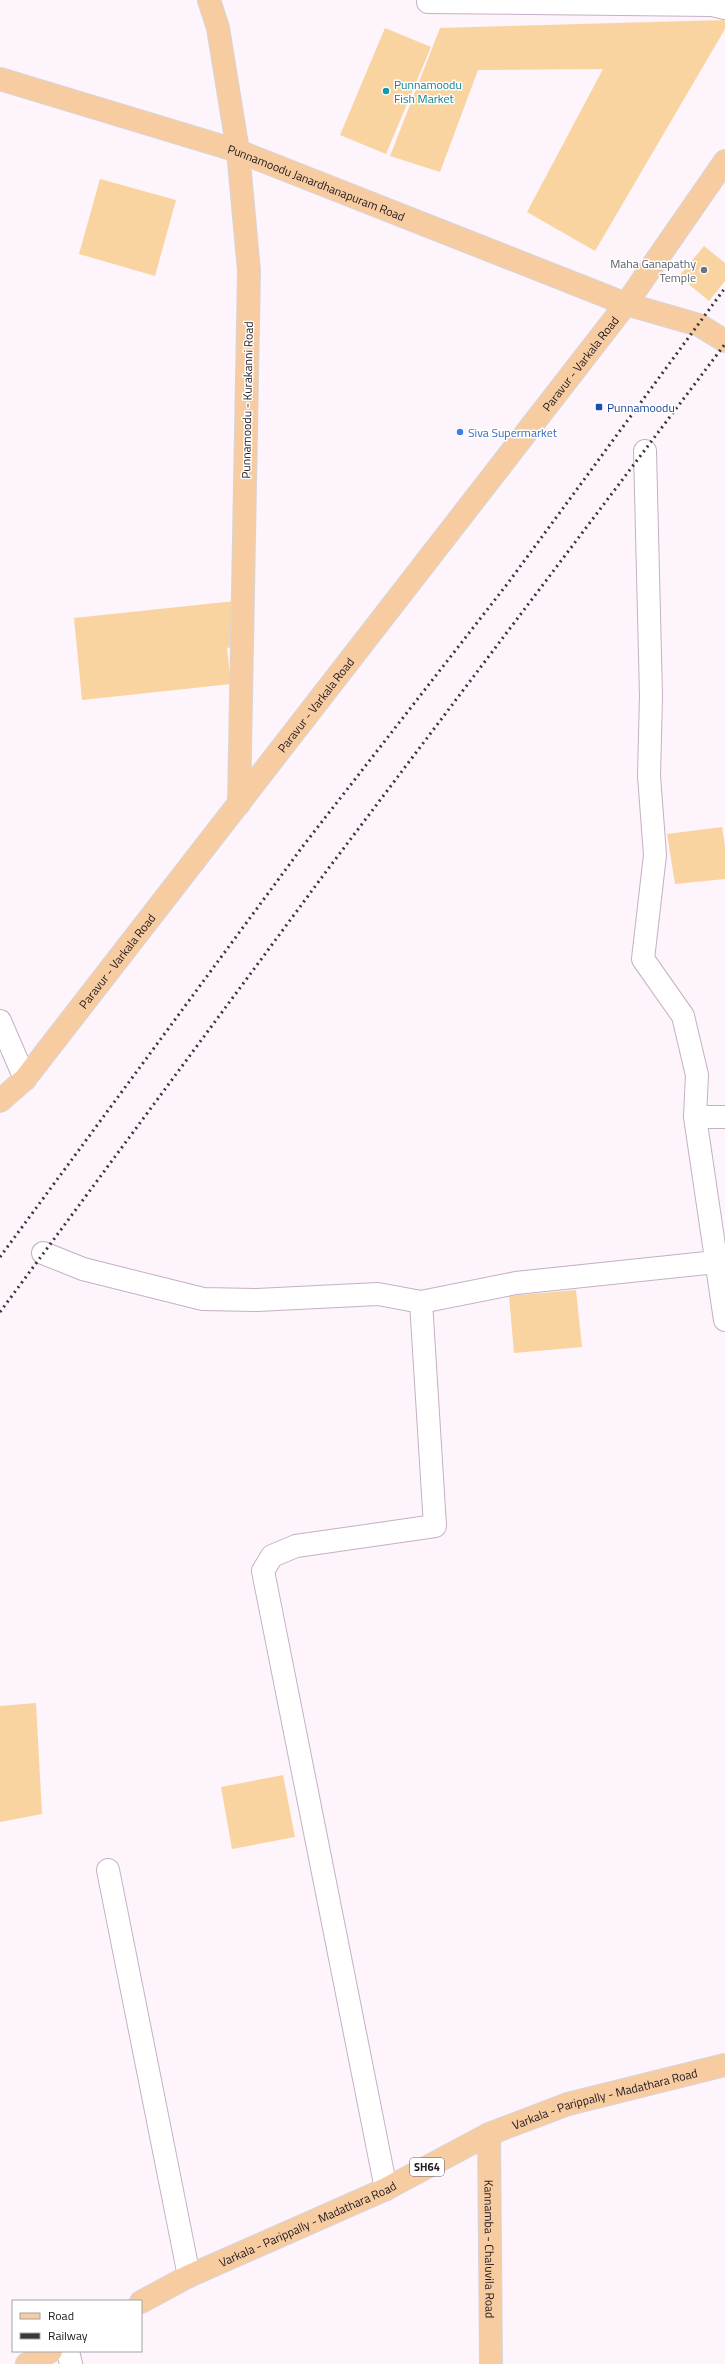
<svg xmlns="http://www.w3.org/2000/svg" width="725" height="2364" font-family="'Titillium Web',sans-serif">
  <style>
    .building { fill: #f9d4a1 }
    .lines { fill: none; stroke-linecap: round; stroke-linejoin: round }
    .minor-casing { stroke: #c4b1c4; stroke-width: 24 }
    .major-casing { stroke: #d7d5d7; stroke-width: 24 }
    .minor { stroke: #fff; stroke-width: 22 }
    .major { stroke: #f8cca1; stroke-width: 22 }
    .rail { stroke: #3c353c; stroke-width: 3; stroke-dasharray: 2 4; stroke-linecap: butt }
    .culture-dot { fill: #0f9aa8; stroke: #fff; stroke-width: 1.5 }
    .worship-dot { fill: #6b7280; stroke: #fff; stroke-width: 1.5 }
    .transit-dot { fill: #1a4fb4; stroke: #fff; stroke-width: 1.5 }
    .shop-dot { fill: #3f7fe0; stroke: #fff; stroke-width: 1.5 }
    .labels { text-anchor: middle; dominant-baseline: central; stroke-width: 3; stroke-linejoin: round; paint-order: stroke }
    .shield { fill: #fff; stroke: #625d62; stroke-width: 1 }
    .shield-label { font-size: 11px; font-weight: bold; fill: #1f181f }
    .culture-label { font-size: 12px; fill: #0d838f; stroke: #fff; text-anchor: start }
    .street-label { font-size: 12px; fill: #1f181f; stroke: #fff }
    .worship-label { font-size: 12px; fill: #5b616d; stroke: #fff; text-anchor: end }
    .transit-label { font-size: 12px; fill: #164399; stroke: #fff; text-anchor: start }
    .shop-label { font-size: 12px; fill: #366cbe; stroke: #fff; text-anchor: start }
  </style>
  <rect width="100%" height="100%" fill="#fdf4fc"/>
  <path class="building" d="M725,20v9l-130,222 -68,-39 76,-143 -125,1 -38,102 -50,-16 50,-128z
    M385,28l46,19 -45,107 -46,-19z
    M100,179l76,21 -21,76 -76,-22z
    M704,246l21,17v18l-16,20 -30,-25z
    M235,601l-3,46 -5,1 4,36 -149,16 -8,-82z
    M722,827l3,19v33l-50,5 -8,-50z
    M576,1290l6,57 -68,6 -5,-57z
    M36,1703l6,111 -42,8v-116z
    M283,1775l12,62 -63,12 -11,-62z"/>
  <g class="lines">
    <defs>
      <path id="minor" d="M428,2l284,3 13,3
        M645,451l6,245 -2,80 6,79 -12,104 40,57 14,59 -2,42 30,203
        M0,1021l25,58
        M695,1117h30
        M43,1253l40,16 120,30 54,1 121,-6 43,8 95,-19 200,-21
        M108,1870l81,406
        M386,2189l-123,-618 9,-15 24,-10 139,-20 -14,-224
        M68,2351l3,13"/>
      <g id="major">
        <path d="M209,0l9,28 20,123 11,120 -10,533"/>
        <path id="s1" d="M0,79l238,72 388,153 73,21 26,16"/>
        <path id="s2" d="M0,1101l25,-22 601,-775 99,-143"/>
        <path id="s3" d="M489,2134l2,230"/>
        <path id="s4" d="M141,2302l48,-26 197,-87 103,-55 79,-30 157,-39"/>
        <path d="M27,2364l24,-13"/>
      </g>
    </defs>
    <use href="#minor" class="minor-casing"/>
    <use href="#major" class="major-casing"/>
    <use href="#minor" class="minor"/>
    <use href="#major" class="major"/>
    <path class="rail" d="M0,1257l303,-411 205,-263 217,-295
      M0,1312l328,-443 397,-525"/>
  </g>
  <circle class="culture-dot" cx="386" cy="91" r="4"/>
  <circle class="worship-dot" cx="704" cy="270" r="4"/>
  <rect class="transit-dot" x="595" y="403" width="8" height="8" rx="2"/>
  <circle class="shop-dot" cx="460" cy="432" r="4"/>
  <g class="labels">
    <rect class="shield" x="410" y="2158" width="34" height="18" rx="3"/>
    <g class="shield-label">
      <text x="427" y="2167">SH64</text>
    </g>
    <g class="culture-label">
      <text x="394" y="84">Punnamoodu<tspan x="394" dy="14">Fish Market</tspan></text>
    </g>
    <g class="street-label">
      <text stroke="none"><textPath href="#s1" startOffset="333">Punnamoodu Janardhanapuram Road</textPath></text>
      <text stroke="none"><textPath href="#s2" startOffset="939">Paravur - Varkala Road</textPath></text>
      <text transform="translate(247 400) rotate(-89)">Punnamoodu - Kurakanni Road</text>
      <text stroke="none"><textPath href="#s2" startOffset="507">Paravur - Varkala Road</textPath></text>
      <text stroke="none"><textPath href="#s2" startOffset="183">Paravur - Varkala Road</textPath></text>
      <text stroke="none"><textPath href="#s4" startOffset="508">Varkala - Parippally - Madathara Road</textPath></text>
      <text stroke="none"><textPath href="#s4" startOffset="184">Varkala - Parippally - Madathara Road</textPath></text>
      <text stroke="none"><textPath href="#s3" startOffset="115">Kannamba - Chaluvila Road</textPath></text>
    </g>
    <g class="worship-label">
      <text x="696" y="263">Maha Ganapathy<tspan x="696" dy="14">Temple</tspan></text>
    </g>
    <g class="transit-label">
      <text x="607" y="407">Punnamoodu</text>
    </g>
    <g class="shop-label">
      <text x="468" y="432">Siva Supermarket</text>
    </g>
  </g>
  <rect x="12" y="2300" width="130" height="52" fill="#ffffff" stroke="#a5a3a5"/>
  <rect x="20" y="2313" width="20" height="6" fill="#f8cca1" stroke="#a5a3a5"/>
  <text x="48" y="2320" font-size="12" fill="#1f181f">Road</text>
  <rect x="20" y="2333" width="20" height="6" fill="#3c353c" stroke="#a5a3a5"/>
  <text x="48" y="2340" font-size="12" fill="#1f181f">Railway</text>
</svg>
